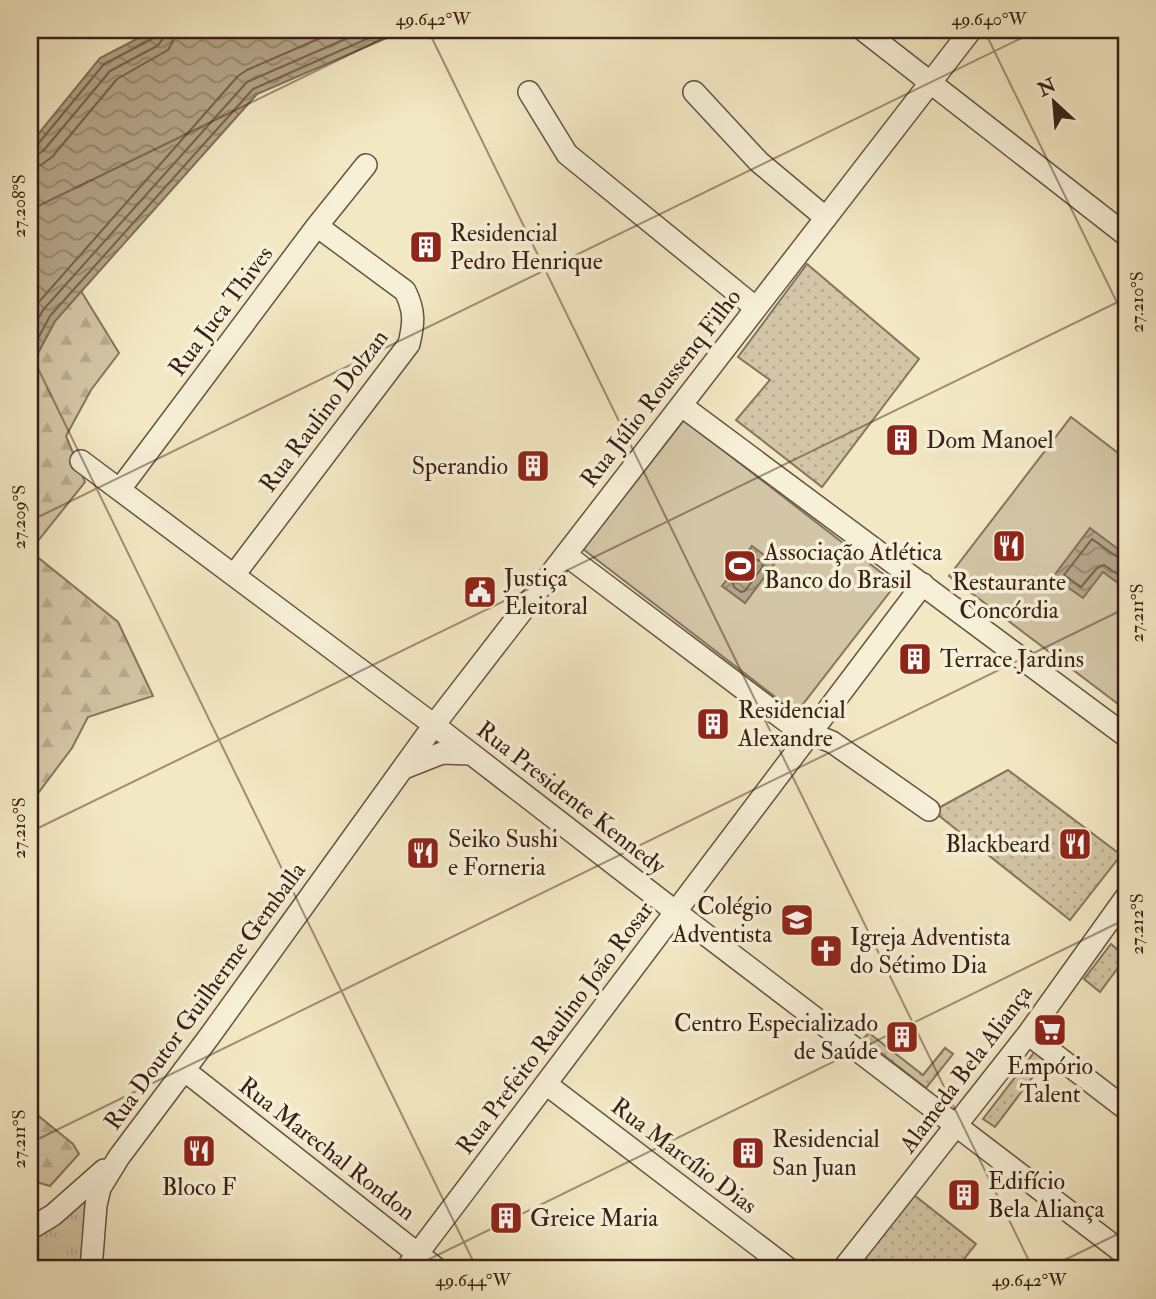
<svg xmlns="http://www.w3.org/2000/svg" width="1156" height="1299" font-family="'IM FELL Double Pica',serif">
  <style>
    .grass { fill: url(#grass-dots); stroke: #86745e; stroke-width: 2 }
    .forest { fill: url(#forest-firs); stroke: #86745e; stroke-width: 2 }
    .park { fill: url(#park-tufts); stroke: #86745e; stroke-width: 2 }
    .garden { fill: #d3c6a6; stroke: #86745e; stroke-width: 2 }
    .water { fill: url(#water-waves); stroke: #82705a; stroke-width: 2 }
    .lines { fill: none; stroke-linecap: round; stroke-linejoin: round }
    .shore { stroke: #76624f; stroke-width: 2 }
    .minor-casing { stroke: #675341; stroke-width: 24 }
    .minor { stroke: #f7f0d8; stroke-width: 21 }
    .ticks { fill: none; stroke: #392116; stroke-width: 2; stroke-opacity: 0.45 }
    .labels { text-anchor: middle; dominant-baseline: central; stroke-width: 7; stroke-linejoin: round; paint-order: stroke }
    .poi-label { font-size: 24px; fill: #392116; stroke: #f7f0d8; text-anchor: start }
    .street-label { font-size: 24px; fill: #392116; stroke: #f7f0d8 }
    .neatline { fill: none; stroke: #392116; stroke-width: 2.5 }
    .ticks-label { font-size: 18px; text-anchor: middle; fill: #392116 }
  </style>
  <defs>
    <pattern id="grass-dots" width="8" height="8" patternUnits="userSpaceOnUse" patternTransform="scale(1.75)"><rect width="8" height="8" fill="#d3c6a6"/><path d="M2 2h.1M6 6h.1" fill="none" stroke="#b6aa8e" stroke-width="1.8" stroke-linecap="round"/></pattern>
    <pattern id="forest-firs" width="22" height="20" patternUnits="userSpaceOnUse" patternTransform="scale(1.75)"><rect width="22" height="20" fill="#d3c6a6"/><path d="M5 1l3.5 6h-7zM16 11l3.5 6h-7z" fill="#b6aa8e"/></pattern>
    <pattern id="park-tufts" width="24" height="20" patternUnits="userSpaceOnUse" patternTransform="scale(1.75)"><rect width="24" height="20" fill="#d3c6a6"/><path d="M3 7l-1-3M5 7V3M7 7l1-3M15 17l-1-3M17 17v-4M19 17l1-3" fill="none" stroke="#b6aa8e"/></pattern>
    <pattern id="water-waves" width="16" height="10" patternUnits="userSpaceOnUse" patternTransform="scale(1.75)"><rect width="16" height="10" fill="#b3a488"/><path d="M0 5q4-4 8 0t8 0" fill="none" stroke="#93856e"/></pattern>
  </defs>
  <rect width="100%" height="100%" fill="#f2e8c3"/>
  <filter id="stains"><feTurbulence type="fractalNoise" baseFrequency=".00286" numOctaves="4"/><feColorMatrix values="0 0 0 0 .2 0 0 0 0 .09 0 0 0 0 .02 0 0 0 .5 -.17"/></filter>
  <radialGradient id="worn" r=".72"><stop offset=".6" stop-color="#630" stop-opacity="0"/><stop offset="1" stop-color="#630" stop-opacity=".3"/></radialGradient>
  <path class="grass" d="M807,264l112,95 -97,128 -86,-67 34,-40 -32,-23z
    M1008,770l113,85 -51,65 -137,-109z
    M1111,944l15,13 -26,35 -16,-13z
    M869,1033l54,42 22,-27 8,6 -27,34 -63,-49z
    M1036,1050l11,8 -52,69 -12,-8z
    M909,1191l67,53 -20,25h-92l-10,-8z"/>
  <path class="forest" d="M81,291l38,62 -28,37 -25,46 19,46 -55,69 88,71 35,74 -65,21 -16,31 -42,56v-436l25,-47z
    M30,1109l43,35 6,10 -29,32 -20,-6z"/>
  <path class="park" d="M99,1179l-16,90h-53v-31z"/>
  <path class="garden" d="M1071,417l55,42v251l-177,-134z
    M684,420l212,164 -100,129 -213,-164z"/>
  <path class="water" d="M154,30h251l-148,64 -202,227 -25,47v-224l70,-86z
    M1090,528l36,27v34l-23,-17 -20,26 -30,-21z
    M752,546l23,17 -30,40 -23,-17z"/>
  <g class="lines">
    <path class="shore" d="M30,147l8,-3 66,-80 48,-25 3,-9
      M30,156l7,-1 7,-5 66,-79 47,-25 6,-7 1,-9
      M30,167l11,-2 11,-8 65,-78 51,-29 5,-9 2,-11
      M30,312l208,-236 9,-6 92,-40
      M30,334l13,-24 204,-228 119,-52
      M30,353l20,-37 203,-227 134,-59
      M753,558l9,4 1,4 -18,25 -4,1 -7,-5 -1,-4z
      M1126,560l-6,-1 -28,-20 -28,36 17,12 16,-19 7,-3 22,15"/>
    <defs>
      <path id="minor" d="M863,30l263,205
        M529,92l38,62 189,154
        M694,92l65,70 67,56
        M682,406l444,330
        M81,461l353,264 242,187 450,343
        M120,489l197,-263 49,-61
        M566,555l228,172 38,15 97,68
        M234,575l175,-231c5,-21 6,-33 -4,-53l-88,-65
        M404,768l38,-15 29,1
        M1028,1034l98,75
        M184,1070l253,199
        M546,1084l243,185
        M30,1229l23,-14 51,-45
        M91,1269l5,-64 4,-17 19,-31 90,-120 225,-312 537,-695
        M406,1269l517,-685
        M843,1269l185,-235 98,-137"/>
    </defs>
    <use href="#minor" class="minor-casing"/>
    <use href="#minor" class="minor"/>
  </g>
  <path class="ticks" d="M428,30l605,1239M984,30l142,291M30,210l370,-180M30,352l447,917M30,521l1008,-491M30,832l1096,-534M30,1143l1096,-535M409,1269l717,-350M1046,1269l80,-39"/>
  <defs>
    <symbol id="building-square" viewBox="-11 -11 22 22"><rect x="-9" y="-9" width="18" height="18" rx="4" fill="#8f2418" stroke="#f7f0d8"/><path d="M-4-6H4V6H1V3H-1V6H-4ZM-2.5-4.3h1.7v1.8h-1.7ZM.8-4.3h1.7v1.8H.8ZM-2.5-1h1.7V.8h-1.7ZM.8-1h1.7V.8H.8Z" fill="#fff"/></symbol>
    <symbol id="restaurant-square" viewBox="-11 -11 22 22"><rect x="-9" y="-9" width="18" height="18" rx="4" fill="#8f2418" stroke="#f7f0d8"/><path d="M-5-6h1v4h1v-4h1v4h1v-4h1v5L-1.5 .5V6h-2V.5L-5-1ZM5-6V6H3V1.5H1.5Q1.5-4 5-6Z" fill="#fff"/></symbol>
    <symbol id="stadium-square" viewBox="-11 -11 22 22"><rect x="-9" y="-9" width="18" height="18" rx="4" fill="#8f2418" stroke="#f7f0d8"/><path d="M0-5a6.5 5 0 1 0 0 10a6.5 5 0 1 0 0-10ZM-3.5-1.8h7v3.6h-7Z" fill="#fff"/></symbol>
    <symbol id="civic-square" viewBox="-11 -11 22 22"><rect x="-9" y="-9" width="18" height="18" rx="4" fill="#8f2418" stroke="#f7f0d8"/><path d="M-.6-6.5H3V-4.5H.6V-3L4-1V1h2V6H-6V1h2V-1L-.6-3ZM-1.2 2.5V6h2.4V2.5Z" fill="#fff"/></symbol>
    <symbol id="school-square" viewBox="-11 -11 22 22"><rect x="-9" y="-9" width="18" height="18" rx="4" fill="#8f2418" stroke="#f7f0d8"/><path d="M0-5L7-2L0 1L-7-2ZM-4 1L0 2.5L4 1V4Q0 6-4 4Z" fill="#fff"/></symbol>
    <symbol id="church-square" viewBox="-11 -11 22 22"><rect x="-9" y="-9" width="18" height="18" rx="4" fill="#8f2418" stroke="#f7f0d8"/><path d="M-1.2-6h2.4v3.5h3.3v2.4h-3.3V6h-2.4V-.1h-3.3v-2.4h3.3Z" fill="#fff"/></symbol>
    <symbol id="supermarket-square" viewBox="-11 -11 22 22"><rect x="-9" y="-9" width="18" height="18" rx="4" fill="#8f2418" stroke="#f7f0d8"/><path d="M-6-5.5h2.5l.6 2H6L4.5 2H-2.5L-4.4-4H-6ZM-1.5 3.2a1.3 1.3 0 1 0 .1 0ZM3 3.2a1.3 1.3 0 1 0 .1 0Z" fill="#fff"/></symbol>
  </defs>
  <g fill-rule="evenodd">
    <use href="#building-square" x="407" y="228" width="38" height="38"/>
    <use href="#building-square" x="883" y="421" width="38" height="38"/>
    <use href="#building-square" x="514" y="447" width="38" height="38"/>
    <use href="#restaurant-square" x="990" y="527" width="38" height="38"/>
    <use href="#stadium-square" x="721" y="547" width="38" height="38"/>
    <use href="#civic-square" x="461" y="573" width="38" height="38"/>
    <use href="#building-square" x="896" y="640" width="38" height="38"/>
    <use href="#building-square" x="694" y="705" width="38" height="38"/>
    <use href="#restaurant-square" x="1056" y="825" width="38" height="38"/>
    <use href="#restaurant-square" x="404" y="834" width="38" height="38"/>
    <use href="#school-square" x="778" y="901" width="38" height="38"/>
    <use href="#church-square" x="807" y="932" width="38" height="38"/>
    <use href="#supermarket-square" x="1031" y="1011" width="38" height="38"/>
    <use href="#building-square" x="883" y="1018" width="38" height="38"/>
    <use href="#restaurant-square" x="180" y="1132" width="38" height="38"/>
    <use href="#building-square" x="729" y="1134" width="38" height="38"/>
    <use href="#building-square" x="945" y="1176" width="38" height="38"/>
    <use href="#building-square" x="487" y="1199" width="38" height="38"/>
  </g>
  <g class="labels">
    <g class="poi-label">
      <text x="450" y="233">Residencial<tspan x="450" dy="28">Pedro Henrique</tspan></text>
      <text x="926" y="440">Dom Manoel</text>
      <text x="508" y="466" text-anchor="end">Sperandio</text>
      <text x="764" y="552">Associação Atlética<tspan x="764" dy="28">Banco do Brasil</tspan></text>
      <text x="504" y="578">Justiça<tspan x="504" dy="28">Eleitoral</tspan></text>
      <text x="1009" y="582" text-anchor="middle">Restaurante<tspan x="1009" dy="28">Concórdia</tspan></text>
      <text x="940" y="659">Terrace Jardins</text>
      <text x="738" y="710">Residencial<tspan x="738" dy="28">Alexandre</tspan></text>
      <text x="448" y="839">Seiko Sushi<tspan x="448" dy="28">e Forneria</tspan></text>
      <text x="1050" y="844" text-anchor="end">Blackbeard</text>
      <text x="772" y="906" text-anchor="end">Colégio<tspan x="772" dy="28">Adventista</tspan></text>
      <text x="850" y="937">Igreja Adventista<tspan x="850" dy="28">do Sétimo Dia</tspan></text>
      <text x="878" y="1023" text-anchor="end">Centro Especializado<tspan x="878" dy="28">de Saúde</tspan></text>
      <text x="1050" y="1066" text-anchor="middle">Empório<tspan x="1050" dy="28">Talent</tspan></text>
      <text x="772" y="1139">Residencial<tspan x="772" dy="28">San Juan</tspan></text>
      <text x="988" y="1181">Edifício<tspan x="988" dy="28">Bela Aliança</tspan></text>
      <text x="199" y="1187" text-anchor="middle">Bloco F</text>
      <text x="530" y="1218">Greice Maria</text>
    </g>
    <g class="street-label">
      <text transform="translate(221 311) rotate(-53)">Rua Juca Thives</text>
      <text transform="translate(661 388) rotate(-52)">Rua Júlio Roussenq Filho</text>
      <text transform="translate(324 411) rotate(-53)">Rua Raulino Dolzan</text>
      <text transform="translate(571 798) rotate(38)">Rua Presidente Kennedy</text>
      <text transform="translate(205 996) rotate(-54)">Rua Doutor Guilherme Gemballa</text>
      <text transform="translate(555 1028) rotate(-53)">Rua Prefeito Raulino João Rosar</text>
      <text transform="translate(966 1069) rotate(-53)">Alameda Bela Aliança</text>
      <text transform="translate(327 1149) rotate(38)">Rua Marechal Rondon</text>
      <text transform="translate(684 1156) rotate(37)">Rua Marcílio Dias</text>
    </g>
  </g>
  <rect width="1156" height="1299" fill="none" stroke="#f2e8c3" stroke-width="77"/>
  <g transform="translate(1054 102) rotate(334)" stroke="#f7f0d8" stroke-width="5" paint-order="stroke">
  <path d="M0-5L12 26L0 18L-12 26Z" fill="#392116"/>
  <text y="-10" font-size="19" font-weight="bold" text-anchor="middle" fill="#392116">N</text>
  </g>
  <rect x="38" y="38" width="1080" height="1222" class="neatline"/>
  <g class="ticks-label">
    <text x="433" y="25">49.642°W</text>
    <text x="989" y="25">49.640°W</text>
    <text transform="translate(19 206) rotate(-90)" y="6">27.208°S</text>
    <text transform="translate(1137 302) rotate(-90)" y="6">27.210°S</text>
    <text transform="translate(19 517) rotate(-90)" y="6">27.209°S</text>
    <text transform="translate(1137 613) rotate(-90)" y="6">27.211°S</text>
    <text transform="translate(19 828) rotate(-90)" y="6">27.210°S</text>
    <text transform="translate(1137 924) rotate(-90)" y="6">27.212°S</text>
    <text transform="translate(19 1139) rotate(-90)" y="6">27.211°S</text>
    <text x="473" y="1286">49.644°W</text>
    <text x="1029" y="1286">49.642°W</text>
  </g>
  <rect width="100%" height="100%" filter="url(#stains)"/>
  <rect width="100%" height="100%" fill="url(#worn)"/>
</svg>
